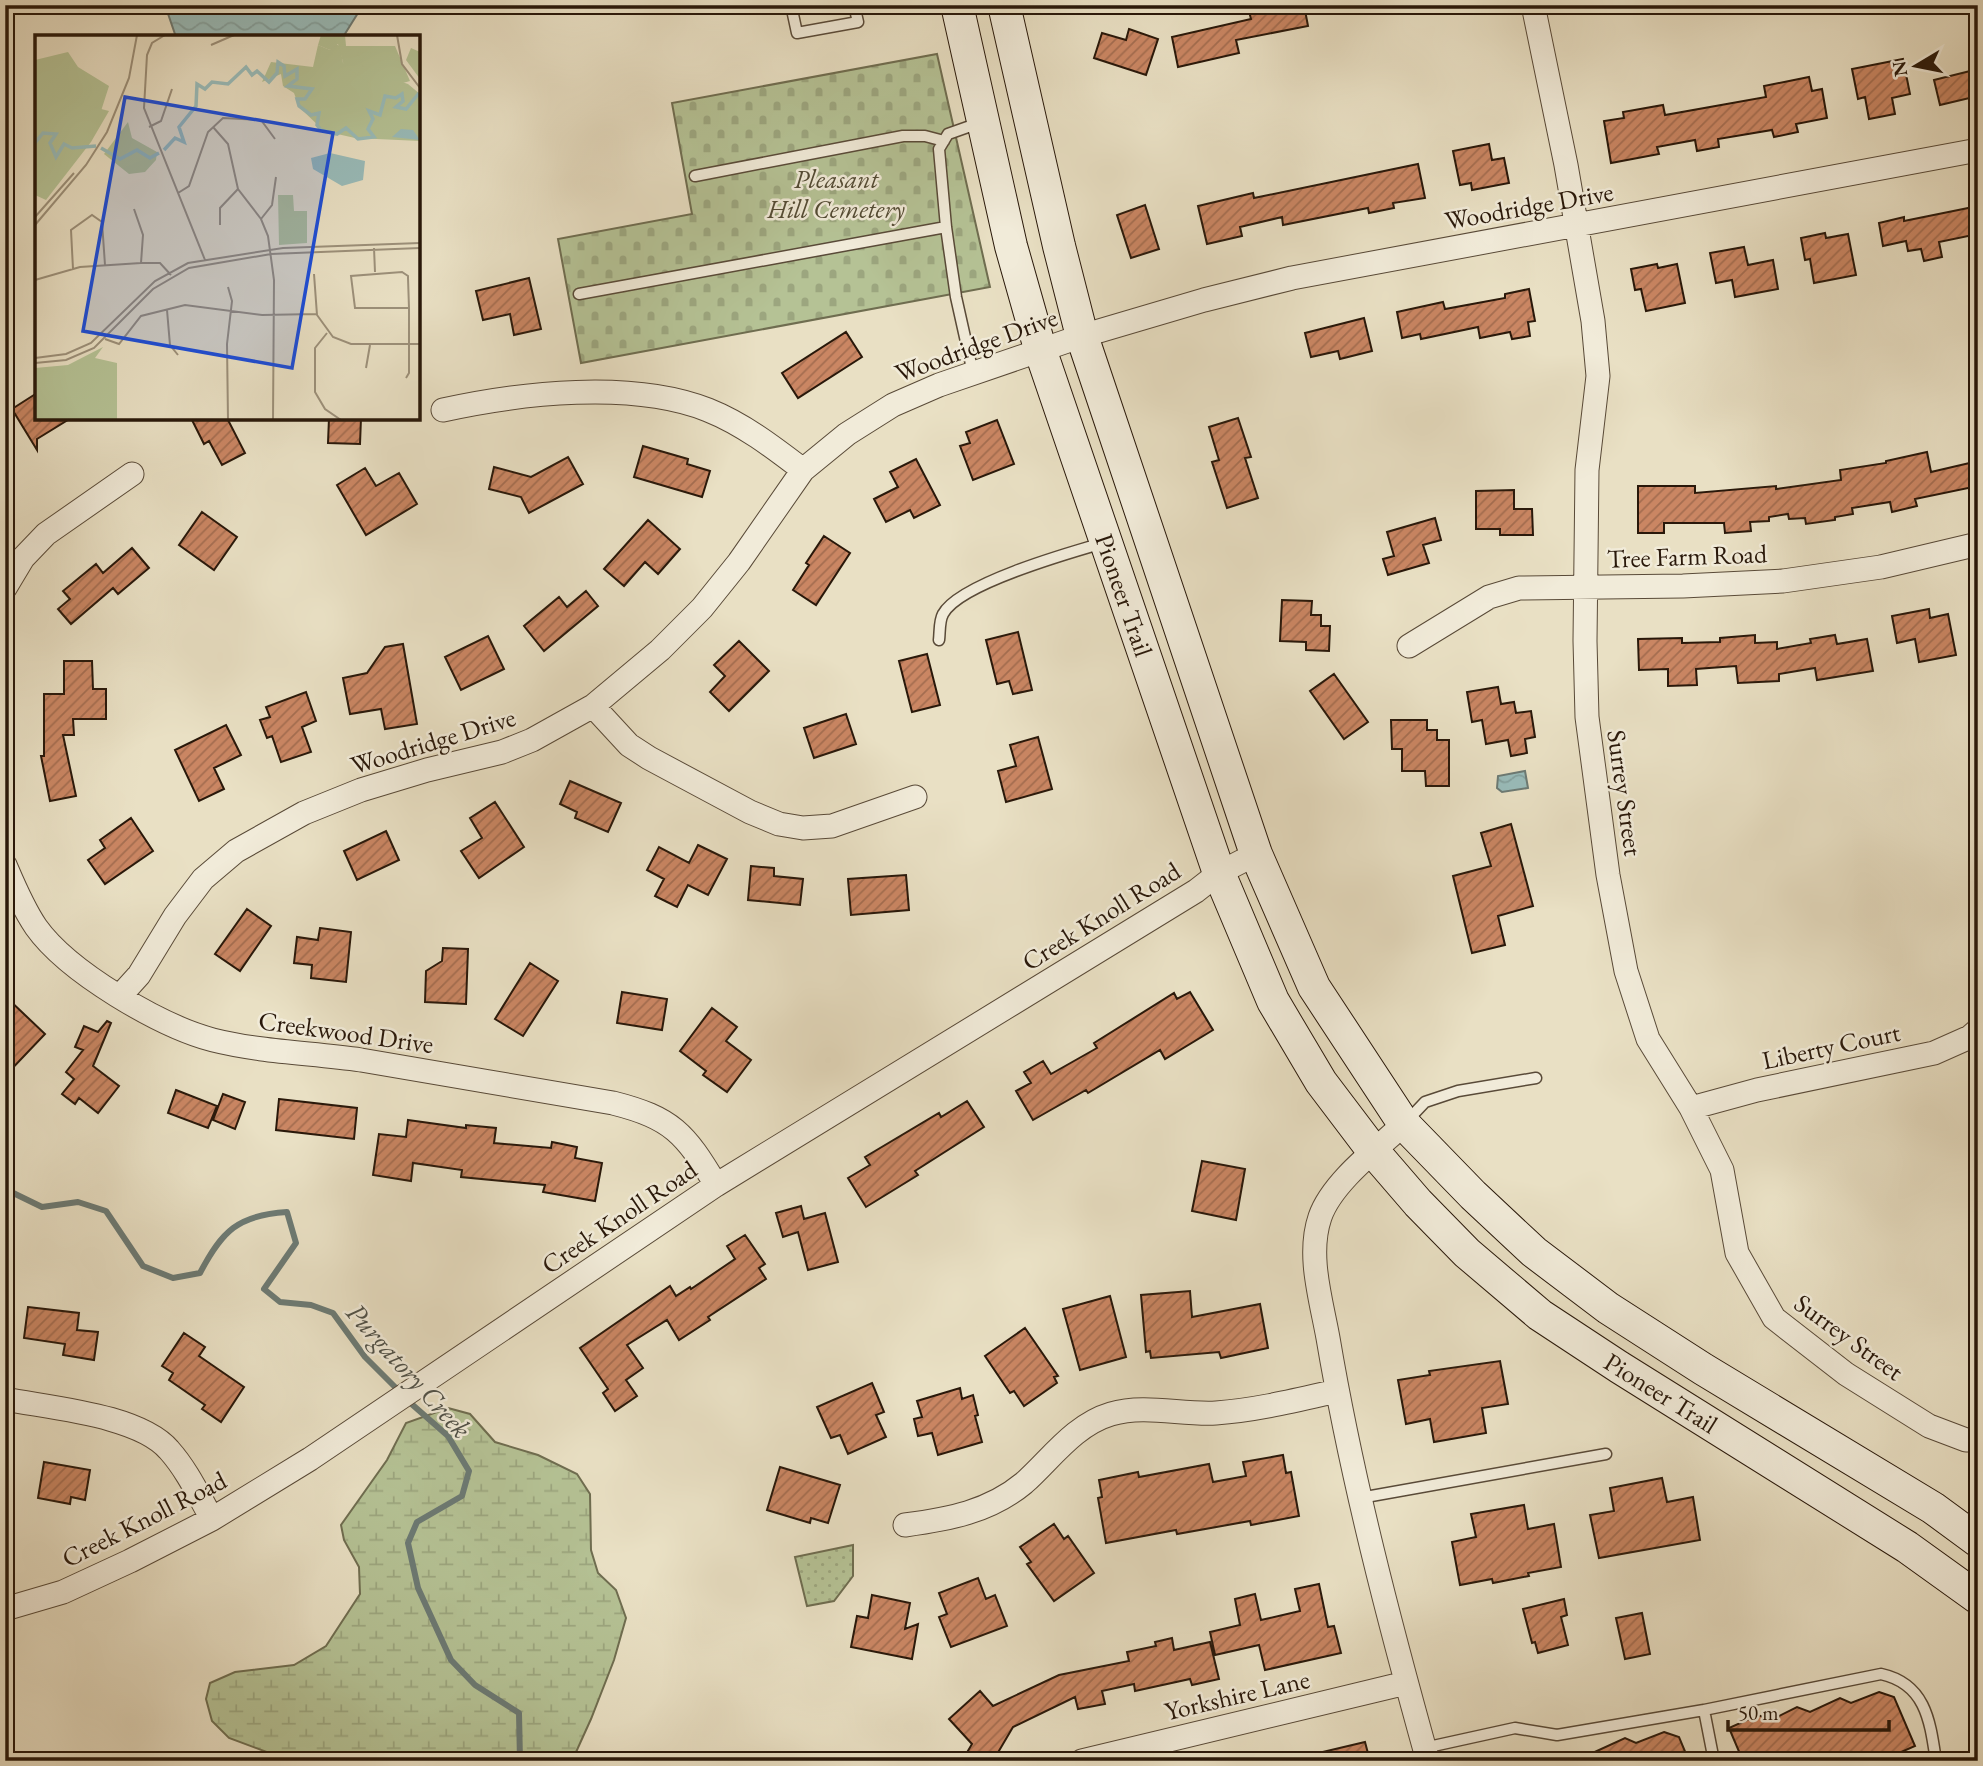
<svg xmlns="http://www.w3.org/2000/svg" width="1983" height="1766" font-family="'EB Garamond',serif">
  <style>
    .wetland { fill: url(#wetland-marsh); stroke: #6f6d50; stroke-width: 2 }
    .cemetery { fill: url(#cemetery-stones); stroke: #6f6d50; stroke-width: 2 }
    .park { fill: url(#park-dots); stroke: #6f6d50; stroke-width: 2 }
    .water { fill: url(#water-waves); stroke: #6c7a74; stroke-width: 2 }
    .lines { fill: none; stroke-linecap: round; stroke-linejoin: round }
    .stream { stroke: #6c7a74; stroke-width: 6 }
    .building { fill: url(#building-hatch); stroke: #29180a; stroke-width: 2 }
    .service-casing { stroke: #594a38; stroke-width: 13 }
    .minor-casing { stroke: #594a38; stroke-width: 25 }
    .secondary-casing { stroke: #29180a; stroke-width: 34 }
    .service { stroke: #f1ebd9; stroke-width: 10 }
    .minor { stroke: #f1ebd9; stroke-width: 23 }
    .secondary { stroke: #f1ebd9; stroke-width: 32 }
    .labels { text-anchor: middle; dominant-baseline: central; stroke-width: 5; stroke-linejoin: round; paint-order: stroke }
    .park-label { font-size: 26px; font-style: italic; fill: #534b34; stroke: #f1ebd9 }
    .street-label { font-size: 26px; fill: #29180a; stroke: #f1ebd9 }
    .water-label { font-size: 28px; font-style: italic; fill: #505148; stroke: #f1ebd9 }
    .inset-river { fill: none; stroke: #99bcba; stroke-width: 3.5 }
    .inset-road { fill: none; stroke: #9c907a; stroke-width: 2 }
    .view { fill: #1d4ed8; fill-opacity: 0.15; stroke: #1d4ed8; stroke-width: 3.5 }
    .inset-edge { fill: none; stroke: #29180a; stroke-width: 3.5 }
  </style>
  <defs>
    <pattern id="wetland-marsh" width="20" height="14" patternUnits="userSpaceOnUse" patternTransform="scale(1.75)"><rect width="20" height="14" fill="#b5c295"/><path d="M1 5h8M5 5V1M11 12h8M15 12V8" fill="none" stroke="#9ca67f"/></pattern>
    <pattern id="cemetery-stones" width="16" height="16" patternUnits="userSpaceOnUse" patternTransform="scale(1.75)"><rect width="16" height="16" fill="#b5c295"/><path d="M2 7V4a2 2 0 0 1 4 0v3zM10 15v-3a2 2 0 0 1 4 0v3z" fill="#9ca67f"/></pattern>
    <pattern id="park-dots" width="8" height="8" patternUnits="userSpaceOnUse" patternTransform="scale(1.75)"><rect width="8" height="8" fill="#b5c295"/><path d="M2 2h.1M6 6h.1" fill="none" stroke="#9ca67f" stroke-width="1.8" stroke-linecap="round"/></pattern>
    <pattern id="water-waves" width="16" height="10" patternUnits="userSpaceOnUse" patternTransform="scale(1.75)"><rect width="16" height="10" fill="#99bcba"/><path d="M0 5q4-4 8 0t8 0" fill="none" stroke="#84a19f"/></pattern>
    <pattern id="building-hatch" width="6" height="6" patternUnits="userSpaceOnUse" patternTransform="scale(1.75)"><rect width="6" height="6" fill="#ca8663"/><path d="M-1 1l2-2M0 6l6-6M5 7l2-2" fill="none" stroke="#a46d50"/></pattern>
  </defs>
  <rect width="100%" height="100%" fill="#e9e0c4"/>
  <filter id="stains"><feTurbulence type="fractalNoise" baseFrequency=".00286" numOctaves="4"/><feColorMatrix values="0 0 0 0 .2 0 0 0 0 .09 0 0 0 0 .02 0 0 0 .5 -.17"/></filter>
  <radialGradient id="worn" r=".72"><stop offset=".6" stop-color="#630" stop-opacity="0"/><stop offset="1" stop-color="#630" stop-opacity=".3"/></radialGradient>
  <path class="wetland" d="M448,1408l22,6 25,28 43,13 39,19 13,20 1,56 7,23 18,17 10,28 -12,42 -23,59 -19,42h-281l-62,-23 -17,-17 -6,-22 4,-16 25,-11 59,-7 32,-19 34,-52 -1,-27 -15,-27 -3,-15 46,-65 19,-37z"/>
  <path class="cemetery" d="M937,54l53,233 -409,76 -23,-124 134,-25 -20,-111z"/>
  <path class="park" d="M853,1545v31l-19,25 -27,5 -12,-49z"/>
  <path class="water" d="M165,5h198l-20,32h-167z
    M1525,771l3,17 -26,4 -5,-4 1,-12z"/>
  <g class="lines">
    <path class="stream" d="M5,1189l37,18 36,-5 28,9 37,55 30,12 27,-5c22,-42 38,-58 87,-61l9,31 -32,46 16,13 31,3 22,8 32,44 35,35
      M407,1400l41,36 21,35 -7,25 -45,26 -9,21 10,45 33,72 24,25 44,28 1,48"/>
  </g>
  <path class="building" d="M1280,5h24l4,21 -72,14 3,13 -61,14 -6,-30 79,-18 -2,-8z
    M1129,29l29,10 -12,36 -52,-17 8,-25 24,7z
    M1903,59l7,35 -18,4 3,16 -26,5 -4,-22 -7,2 -6,-30z
    M1978,69v27l-38,9 -6,-25z
    M1809,77l3,14 10,-2 5,29 -31,6 2,8 -24,5 -2,-7 -54,9 1,8 -22,4 -2,-11 -38,7 2,7 -48,9 -7,-42 20,-3 -1,-6 40,-7 2,10 101,-18 -2,-11z
    M1489,144l3,16 12,-2 5,25 -37,7 -1,-7 -11,2 -7,-34z
    M1418,164l7,34 -32,5 1,5 -25,5 -1,-5 -85,17 -1,-8 -42,10 2,9 -35,8 -9,-38 55,-13 1,5z
    M1145,205l14,44 -28,9 -14,-43z
    M1978,206v28l-39,8 3,15 -18,4 -3,-12 -13,2 -2,-10 -23,5 -4,-23 25,-6v4z
    M1825,233l1,5 22,-4 8,41 -42,8 -4,-24 -5,1 -4,-22z
    M1744,247l4,18 25,-5 5,29 -43,8 -3,-17 -16,3 -6,-30z
    M1657,264l1,4 19,-4 8,39 -39,8 -5,-22 -6,1 -4,-21z
    M529,278l12,51 -27,6 -4,-21 -27,6 -7,-29z
    M1529,289l6,32 -7,1 2,14 -18,3 -2,-7 -30,6 -2,-11 -57,12 -1,-5 -18,4 -5,-26 46,-10 2,7 60,-11v-4z
    M1364,318l8,33 -32,8 -2,-8 -27,6 -6,-24z
    M846,332l16,25 -64,41 -16,-25z
    M37,393v25h34l-34,21v11l-25,-41z
    M191,418h36l18,35 -23,12 -13,-24 -5,3z
    M329,418h32l-1,26 -32,-1z
    M1238,418l13,39 -6,1 13,40 -31,10 -15,-46 7,-2 -10,-33z
    M997,420l17,44 -41,16 -13,-34 10,-3 -4,-11z
    M643,446l45,13 -1,5 23,7 -8,26 -68,-20z
    M1927,452l4,20 47,-11v25l-63,13 2,7 -25,6 -2,-10 -38,6 1,6 -18,3v3l-29,4 -1,-6 -16,1 -1,-5 -19,3v4l-19,1 1,9 -26,2 -1,-10h-60v10h-26v-47h57v7l81,-7v3l65,-9 -1,-10 46,-7v-2z
    M568,457l15,27 -54,29 -8,-16 -32,-8 5,-22 37,10z
    M916,459l24,46 -26,13 -4,-8 -24,12 -12,-23 24,-12 -8,-15z
    M365,468l11,18 23,-13 18,31 -51,31 -29,-50z
    M1514,490v19h18l1,26h-33v-6h-24v-38z
    M202,512l35,25 -23,33 -35,-25z
    M1435,518l6,22 -18,5 6,18 -41,12 -5,-16 11,-3 -7,-24z
    M648,520l32,29 -22,25 -13,-12 -21,24 -20,-17z
    M824,536l26,17 -34,52 -23,-15 16,-25 -3,-2z
    M132,548l17,20 -31,26 -5,-6 -42,36 -13,-15 12,-10 -7,-8 33,-27 7,9z
    M586,591l12,15 -54,45 -20,-25 35,-29 8,10z
    M1282,600l30,1 -1,14h10v11h9l-1,25 -23,-1v-8l-26,-1z
    M1929,609l1,9 18,-4 8,41 -37,7 -4,-23 -18,4 -5,-27z
    M1018,632l14,58 -19,4 -4,-13 -12,3 -11,-44z
    M1755,635v8l22,-1v7l34,-6 -1,-4 25,-4 2,9 30,-5 6,32 -56,9 -2,-12 -36,6v7l-41,2 -2,-17 -40,3 1,16 -29,1v-17l-29,1 -1,-31 44,-1v5l38,-1v-4z
    M488,636l16,33 -43,21 -16,-33z
    M739,641l30,30 -40,40 -19,-19 15,-16 -11,-11z
    M403,644l14,80 -32,5 -4,-20 -31,5 -7,-36 24,-5 18,-26z
    M927,654l13,51 -28,7 -13,-51z
    M64,661h28l1,28h13v30h-33l1,16h-11l13,61 -26,5 -9,-45h3v-62h20z
    M1334,674l34,48 -24,17 -34,-48z
    M1498,687l3,17 13,-2 2,11 15,-2 4,26 -10,2 2,14 -16,3 -3,-16 -22,4 -4,-24 -10,2 -5,-30z
    M306,692l10,29 -14,6 9,25 -30,10 -9,-26 -5,2 -7,-18 10,-3 -4,-10z
    M846,714l10,30 -42,14 -10,-30z
    M1391,720h36v10h10v10h12v46h-23l-1,-15h-23v-22h-10z
    M226,725l15,30 -27,13 10,21 -25,12 -24,-51z
    M1038,737l14,52 -46,13 -8,-31 18,-5 -6,-21z
    M570,781l51,22 -13,29 -33,-14 2,-6 -17,-8z
    M495,802l29,45 -45,31 -18,-27 21,-13 -12,-20z
    M131,818l22,33 -48,33 -17,-24 17,-12 -5,-8z
    M1511,824l22,82 -35,10 7,29 -33,8 -19,-77 38,-10 -10,-33z
    M386,831l13,29 -42,20 -13,-29z
    M698,845l29,14 -19,36 -20,-10 -11,22 -22,-11 9,-17 -17,-9 12,-23 30,16z
    M751,866l23,2v8l29,3 -3,26 -52,-5z
    M906,875l3,35 -58,5 -3,-36z
    M247,909l24,17 -31,45 -25,-17z
    M320,928l31,4 -5,50 -35,-4 1,-13 -18,-2 3,-26 21,3z
    M443,948l25,1 -2,55 -41,-2 1,-31 16,-10z
    M530,963l28,18 -35,55 -28,-17z
    M622,992l45,7 -5,31 -45,-7z
    M1190,992l23,38 -48,29 -5,-9 -72,43 -2,-3 -53,30 -17,-29 15,-8 -7,-11 19,-11 8,13 46,-26 -3,-5 80,-50 3,6z
    M5,996l40,38 -40,42z
    M712,1008l25,19 -11,14 25,19 -24,32 -24,-17 3,-4 -26,-20z
    M107,1021l4,2 -18,43 26,20 -21,27 -19,-15 -4,6 -13,-10 12,-15 -8,-7 17,-22 -8,-3 9,-21 14,6z
    M176,1090l41,16 -9,22 -40,-15z
    M223,1094l22,8 -10,27 -22,-9z
    M279,1099l78,9 -3,31 -78,-9z
    M967,1101l17,26 -69,44 3,4 -52,32 -18,-29 22,-13 -5,-8 74,-44 2,4z
    M408,1120l58,8v-3l30,3 -2,15 57,5 1,-6 25,5 -2,11 27,5 -7,38 -52,-9 2,-7 -84,-8 1,-7 -49,-7 -2,18 -38,-6 6,-41 27,3z
    M1202,1161l43,8 -9,51 -44,-9z
    M801,1206l3,13 21,-6 13,49 -30,8 -10,-38 -15,5 -7,-24z
    M745,1235l20,29 -6,4 7,11 -58,38 2,3 -31,20 -12,-20 -40,25 16,23 -17,12 11,16 -22,15 -12,-18 5,-4 -28,-41 90,-62 6,10 14,-9 1,2 44,-30 -8,-13z
    M1190,1291l2,26 68,-13 8,44 -47,10 -2,-6 -68,6 -1,-7 -4,1 -5,-57z
    M1110,1296l16,61 -46,13 -17,-61z
    M28,1307l51,6 -2,17 21,2 -4,28 -31,-5 2,-11 -41,-6z
    M1025,1328l33,48 -4,1 3,6 -33,23 -10,-15 -4,2 -25,-37z
    M184,1333l21,14 -6,9 45,31 -23,35 -19,-13 3,-4 -36,-25 4,-7 -11,-7z
    M1500,1361l8,43 -26,4 4,25 -52,9 -4,-23 -24,5 -8,-44 32,-5 -1,-4z
    M872,1383l12,29 -8,3 10,22 -38,17 -8,-19 -9,3 -14,-31z
    M960,1388l2,11 11,-4 5,20 -3,1 7,26 -44,13 -6,-22 -14,3 -4,-17 8,-2 -5,-16z
    M1283,1455l3,18 5,-1 8,44 -48,9 -1,-4 -73,13 -1,-4 -70,13 -8,-45 4,-1 -3,-17 39,-8 1,5 70,-13 4,18 33,-6 -3,-14z
    M44,1462l46,8 -5,30 -14,-3 -1,7 -32,-6z
    M780,1467l60,18 -12,38 -17,-5 -1,5 -43,-13z
    M1662,1478l5,24 26,-5 7,43 -101,18 -9,-43 24,-4 -4,-23z
    M1524,1505l4,24 26,-5 7,43 -33,6 1,3 -36,7 -1,-4 -32,6 -8,-43 24,-5 -5,-23z
    M1054,1524l10,15 4,-3 26,37 -40,28 -27,-37 4,-2 -11,-15z
    M978,1578l8,21 9,-4 12,31 -56,21 -12,-30 8,-3 -8,-21z
    M1319,1584l9,43 6,-1 7,27 -76,17 -6,-25 -44,10 -5,-23 30,-7 -5,-26 20,-5 6,26 39,-9 -5,-22z
    M872,1595l38,8 -5,26 13,-5 -6,35 -61,-12 6,-31 11,2z
    M1564,1599l3,16 -6,2 7,28 -30,8 -3,-11 -3,1 -9,-34z
    M1642,1613l8,41 -25,5 -9,-41z
    M1172,1638l2,12 36,-8 9,37 -27,6 -2,-6 -55,12 -1,-7 -32,7 3,13 -27,5 -3,-12 -62,30 -20,34h-31l10,-17 -23,-25 31,-28 13,15 66,-31 70,-14 -2,-9 29,-6 -1,-4z
    M1879,1692l15,5 21,49 -25,11 -10,-5 -23,9h-114l-14,-33 29,-13 13,5 26,-13 13,5 30,-14 11,5z
    M1664,1732l15,5 10,24h-114l50,-23 11,5z
    M1365,1742l5,19h-56v-7z"/>
  <g class="lines">
    <defs>
      <path id="service" d="M791,5l6,28 61,-11 -4,-17
        M695,176l208,-40h22l19,5
        M579,294l367,-67
        M973,373l-17,-76 -10,-70 -7,-78 9,-15 31,-11
        M939,640c1,-8 0,-19 4,-26 16,-30 125,-61 160,-71
        M1406,1122l19,-20 33,-11 78,-13
        M1360,1498l246,-44
        M1424,1748l91,-20 42,7 147,-25
        M1714,1761l-10,-51 177,-36c45,10 49,47 55,87"/>
      <path id="minor" d="M1533,5l33,160 27,156 5,55 -11,94 -2,171 2,76 21,158 18,96 22,68 43,69 31,62 15,83 37,65 72,56 83,52 37,14h12
        M443,410c78,-17 189,-30 265,0 35,14 65,37 95,60
        M5,588l18,-30 23,-24 86,-60
        M1409,646l80,-49 30,-9 164,-2 100,-5 98,-14 97,-23
        M593,706l36,39 20,13 101,54 29,12 24,4 29,-2 83,-29
        M5,865c9,21 18,43 31,62 32,45 124,99 177,113 48,12 99,13 148,20 84,14 168,29 252,43 59,15 72,30 103,82
        M120,996l19,-21 36,-59 28,-37 33,-28 68,-38 57,-23 66,-20 75,-18 30,-12 61,-34 67,-56 42,-42 37,-46 64,-92 44,-36 46,-29 46,-20 143,-49 122,-36 88,-22 686,-128
        M1691,1108l66,-18 177,-37 36,-16 8,-7
        M1404,1124c-26,24 -72,58 -84,93 -13,38 1,82 8,121 24,142 61,283 100,423
        M5,1399c45,9 134,16 164,51 18,20 30,46 43,69
        M905,1525c44,-6 84,-13 119,-42 27,-24 50,-58 87,-69 34,-10 70,1 105,-1 41,-3 81,-13 121,-22
        M5,1609l58,-17 67,-31 82,-42 98,-60 406,-274 480,-294 23,-18 37,-19
        M1082,1761l324,-78"/>
      <path id="secondary" d="M957,5l54,241 30,106 178,521 54,128 48,81 53,70 44,51 49,50 73,62 79,52 288,180 71,51
        M1004,5l55,241 23,90 174,518 58,133 90,137 69,71 61,57 74,56 95,61 230,139 45,33"/>
    </defs>
    <use href="#service" class="service-casing"/>
    <use href="#minor" class="minor-casing"/>
    <use href="#secondary" class="secondary-casing"/>
    <use href="#service" class="service"/>
    <use href="#minor" class="minor"/>
    <use href="#secondary" class="secondary"/>
  </g>
  <g class="labels">
    <g class="park-label">
      <text x="836" y="179">Pleasant<tspan x="836" dy="30">Hill Cemetery</tspan></text>
    </g>
    <g class="street-label">
      <text transform="translate(1529 206) rotate(-10)">Woodridge Drive</text>
      <text transform="translate(976 345) rotate(-20)">Woodridge Drive</text>
      <text transform="translate(1687 556) rotate(-2)">Tree Farm Road</text>
      <text transform="translate(1124 595) rotate(71)">Pioneer Trail</text>
      <text transform="translate(433 741) rotate(-17)">Woodridge Drive</text>
      <text transform="translate(1625 793) rotate(82)">Surrey Street</text>
      <text transform="translate(1101 916) rotate(-32)">Creek Knoll Road</text>
      <text transform="translate(346 1032) rotate(8)">Creekwood Drive</text>
      <text transform="translate(1831 1046) rotate(-12)">Liberty Court</text>
      <text transform="translate(619 1217) rotate(-34)">Creek Knoll Road</text>
      <text transform="translate(1849 1337) rotate(36)">Surrey Street</text>
      <text transform="translate(1661 1393) rotate(32)">Pioneer Trail</text>
      <text transform="translate(144 1519) rotate(-27)">Creek Knoll Road</text>
      <text transform="translate(1237 1695) rotate(-13)">Yorkshire Lane</text>
    </g>
    <g class="water-label">
      <text transform="translate(409 1370) rotate(48)">Purgatory Creek</text>
    </g>
  </g>
  <g transform="translate(35 35)">
    <rect width="385" height="385" fill="#e9e0c4"/>
    <path d="M68,312l-8,11 22,5v57h-82v-52l33,-3z" fill="#b5c295"/>
    <path d="M33,17l10,15 31,19 -8,25 -66,-12v-39z" fill="#b5c295"/>
    <path d="M298,8l7,3 3,17 65,21 12,10v47l-65,-3 -31,-7 -25,-24 -5,-14 -11,-7 -2,-12 -19,8 9,-20 42,5 5,-22 12,5zM376,13l9,4v27l-14,-19zM93,87l4,16 25,14 -1,8 -11,12 -16,2 -25,-20z" fill="#b5c295"/>
    <path d="M243,160h15l1,16h13v32l-28,2z" fill="#b5c295"/>
    <path d="M286,0h24l1,11h49l15,35 -21,6 -20,-4 -25,-17 -6,-22 -8,6 -12,-5zM0,57l74,19 -18,31 -45,58 -11,-5z" fill="#b5c295"/>
    <path d="M344,17l2,2 -3,21 -14,-6 -7,-16z" fill="#b5c295"/>
    <path d="M366,94l12,1 7,10 -28,-3zM295,118l35,8 -2,19 -21,6 -29,-17 -2,-11z" fill="#99bcba"/>
    <path class="inset-river" d="M0,108l8,-10 13,1 -6,9 6,14 8,-13 8,4 24,-2M66,113l19,11 17,-9 13,8 9,-5M129,115l11,-12 9,4 -5,-15 17,-21 1,-22 8,5 7,-7 16,2 18,-17 6,8 5,-4 12,11 8,-9 1,-11 6,4 1,10 12,-7v10l-9,7 24,3 -7,10h-8l2,7 12,9 8,-2 -2,12 4,5 16,4 9,-6 12,11 16,-2 -6,-8 5,-10 -4,-8 11,4 5,-19 11,2 6,-4 1,7 -7,6 10,2 13,-16"/>
    <path class="inset-road" d="M130,0l-13,8 -5,12 -3,53 61,152M362,0l5,29 18,24M176,10l23,-10M114,92l12,-6 11,-32M178,92l15,17 10,45 23,30 7,17 6,44 -1,140M143,158l11,-7 19,-54 15,-14 38,2 14,19M99,174l9,26 -2,28M0,182l39,-44M226,184l11,-14 4,-28M0,190l51,-60 21,-33 22,-54 8,-43M185,190v-17l18,-19M339,213l1,24M38,234l-2,-39 21,-15 10,7 3,43M279,239l3,41 16,22 18,7h69M0,245l45,-13 61,-4h19l11,12M193,252l4,14 -5,43 1,76M132,275l3,35 8,10M292,298l-12,15v44l10,17 16,11M70,304l14,5 22,-28 44,-11 77,10 54,-1M0,323l31,-4 25,-11 64,-62 33,-18 95,-15 137,-5M0,328l31,-3 28,-12 59,-59 36,-21 82,-14 149,-6M331,333l4,-23M371,343l3,-5v-65l-1,-30v-2l-6,-4 -51,4 4,32h54"/>
    <path class="view" d="M90,62l208,36 -41,235 -209,-37z"/>
    <rect width="385" height="385" class="inset-edge"/>
  </g>
  <rect width="1983" height="1766" fill="none" stroke="#e9e0c4" stroke-width="28"/>
  <rect x="7" y="7" width="1969" height="1752" fill="none" stroke="#29180a" stroke-width="3.5"/>
  <rect x="14" y="14" width="1955" height="1738" fill="none" stroke="#29180a" stroke-width="2"/>
  <g transform="translate(1916 66) rotate(260)" stroke="#f1ebd9" stroke-width="5" paint-order="stroke">
  <path d="M0-5L12 26L0 18L-12 26Z" fill="#29180a"/>
  <text y="-10" font-size="19" font-weight="bold" text-anchor="middle" fill="#29180a">N</text>
  </g>
  <path d="M1728 1720v10h161v-10" fill="none" stroke="#29180a" stroke-width="3.5"/>
  <text x="1738" y="1720" font-size="21" fill="#29180a" stroke="#f1ebd9" stroke-width="5" paint-order="stroke">50 m</text>
  <rect width="100%" height="100%" filter="url(#stains)"/>
  <rect width="100%" height="100%" fill="url(#worn)"/>
</svg>
